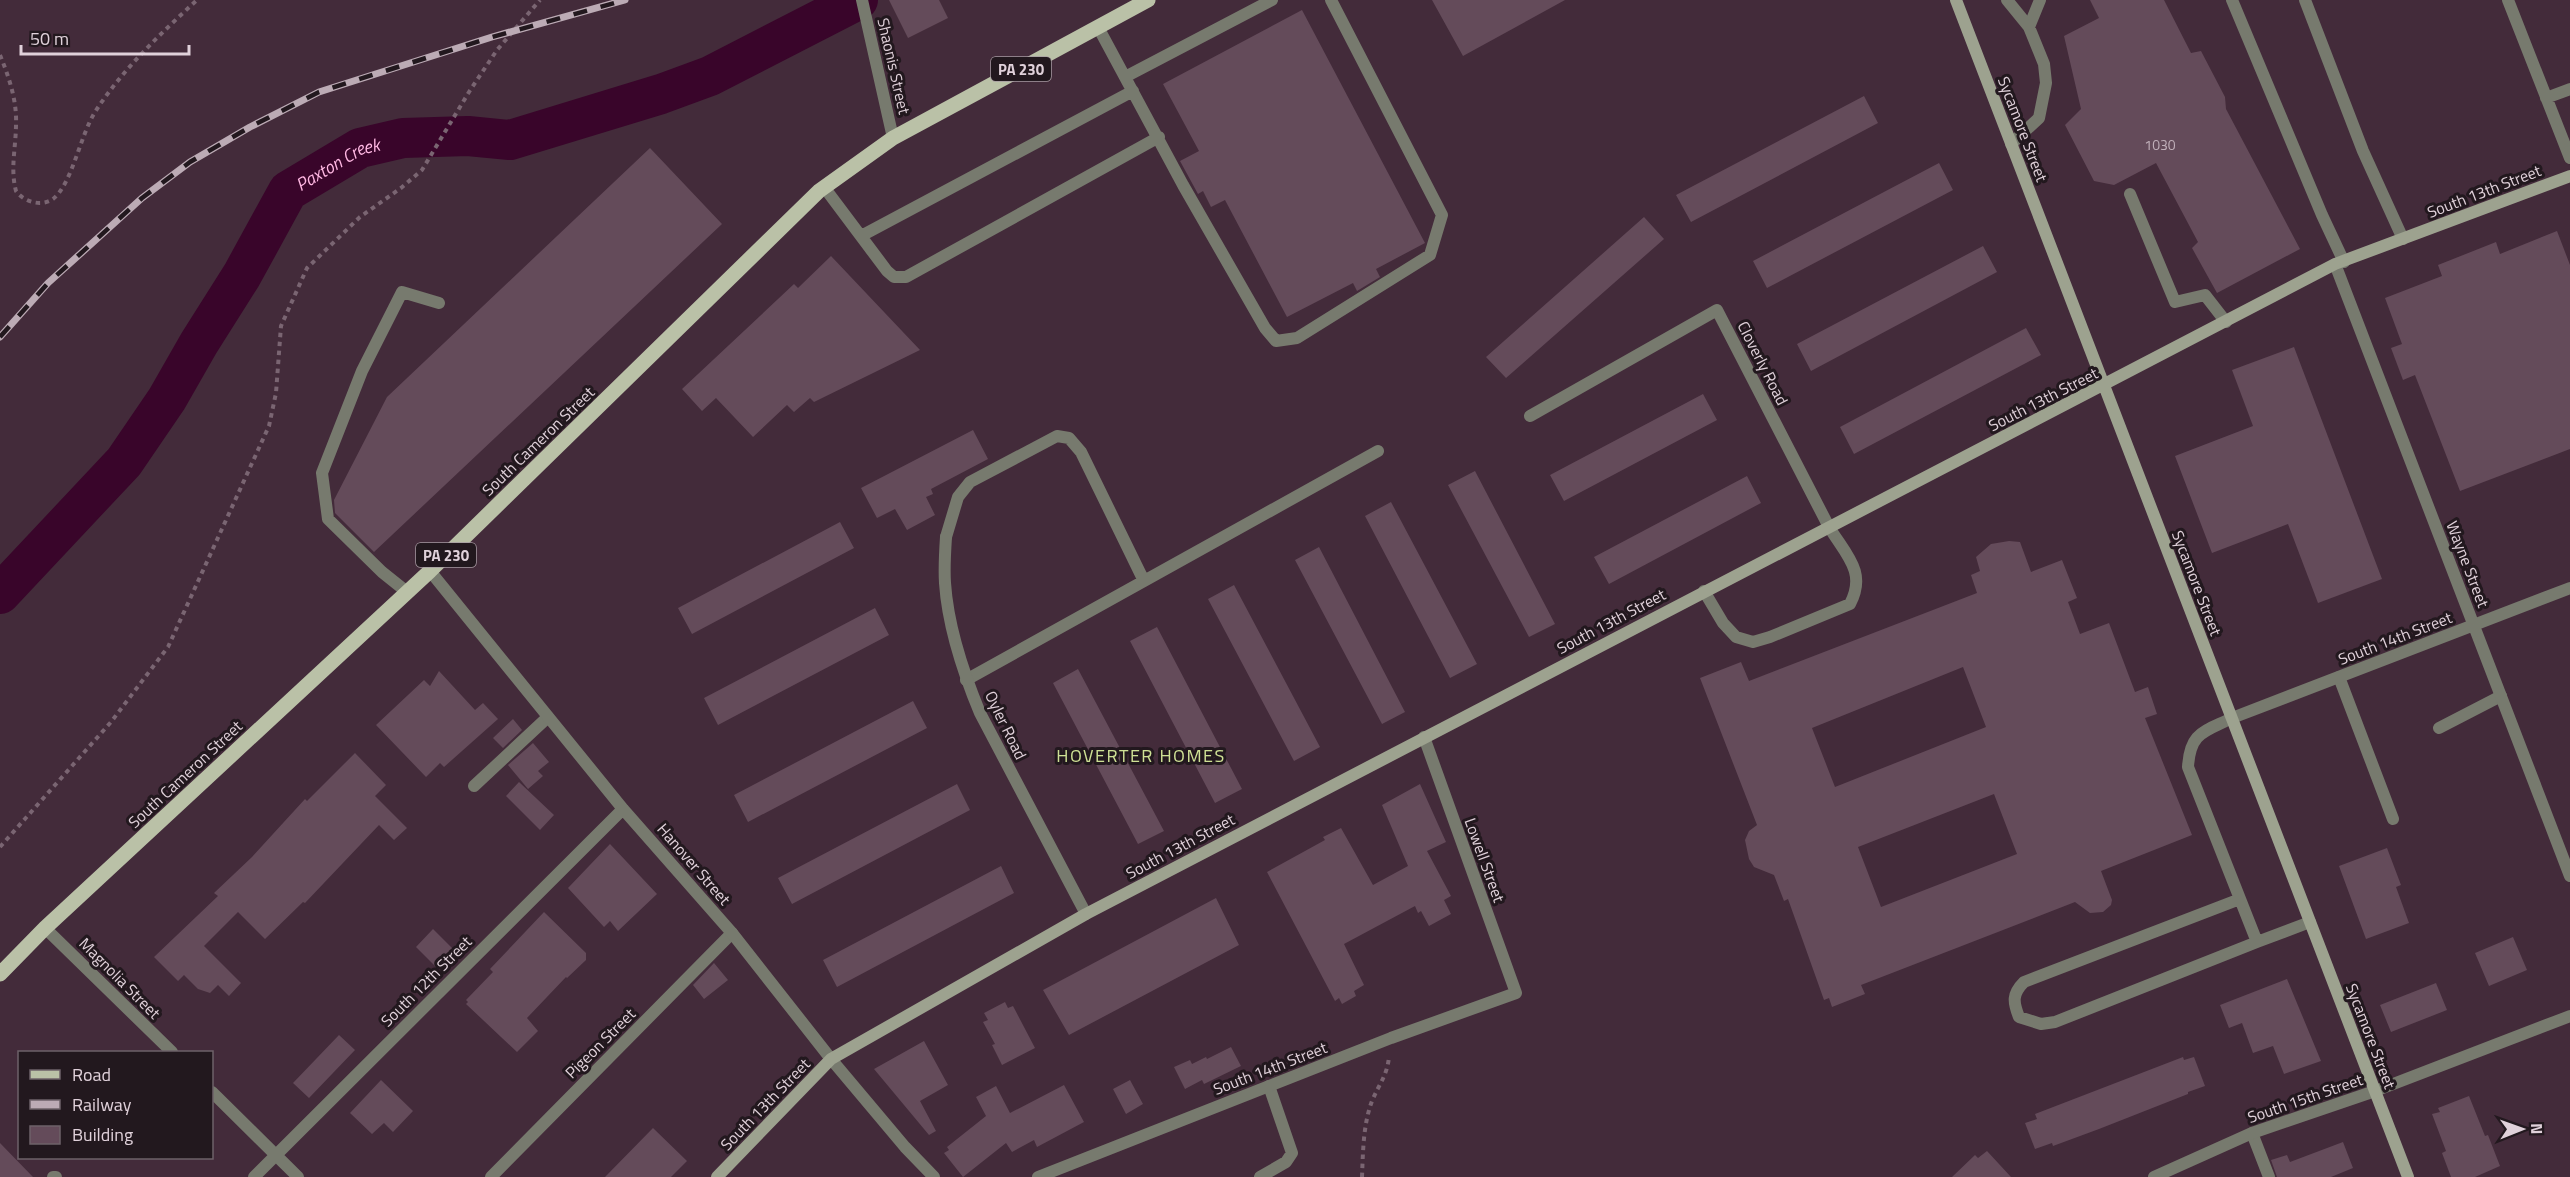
<svg xmlns="http://www.w3.org/2000/svg" width="2570" height="1177" font-family="'Titillium Web',sans-serif">
  <style>
    .lines { fill: none; stroke-linecap: round; stroke-linejoin: round }
    .river { stroke: #39052a; stroke-width: 40 }
    .building { fill: #644b5a; fill-rule: evenodd }
    .path { stroke: #7a6572; stroke-width: 4; stroke-dasharray: 4.5 4.5; stroke-linecap: butt }
    .lane { stroke: #777a6e; stroke-width: 12 }
    .street { stroke: #777a6e; stroke-width: 12 }
    .secondary { stroke: #9da28f; stroke-width: 12 }
    .primary { stroke: #bac1a7; stroke-width: 15 }
    .rail-casing { stroke: #bcabb5; stroke-width: 7 }
    .rail { stroke: #22181e; stroke-width: 4.5; stroke-dasharray: 14; stroke-linecap: butt }
    .labels { text-anchor: middle; dominant-baseline: central; stroke-width: 6; stroke-linejoin: round; paint-order: stroke }
    .number-label { font-size: 14px; fill: #c1b0ba }
    .shield { fill: #22181e; stroke: #a79aa2; stroke-width: 1.5 }
    .shield-label { font-size: 15px; font-weight: bold; fill: #e0d1da }
    .street-label { font-size: 16px; fill: #e0d1da; stroke: #22181e }
    .water-label { font-size: 18px; font-style: italic; fill: #ffb8e3; stroke: #22181e }
    .neighbourhood-label { font-size: 18px; letter-spacing: 1.5px; fill: #cfe195; stroke: #22181e }
  </style>
  <rect width="100%" height="100%" fill="#432b3a"/>
  <g class="lines">
    <path class="river" id="s1" d="M0,594l124,-132 43,-63 32,-56 43,-68 46,-84 72,-43 43,-10 65,-2 42,4 151,-46 49,-18 148,-76"/>
  </g>
  <path class="building" d="M889,0h50l9,18 -40,20z
    M1432,0h133l-102,56z
    M2090,0h74l27,53 10,-2 24,46 1,12 74,140 -83,44 -25,-45 6,-6 -42,-79 -42,22 -20,-4 -29,-56 16,-16 -17,-73 35,-18z
    M1302,10l123,233 -49,26 4,8 -23,14 -4,-8 -66,34 -62,-117 -14,7 -8,-16 -5,3 -18,-33 19,-10 -36,-67z
    M1864,96l14,27 -187,99 -15,-27z
    M650,148l72,76 -348,328 -39,-39 -1,-13 53,-103z
    M1939,163l14,27 -186,98 -14,-27z
    M1644,217l20,22 -158,139 -20,-21z
    M2557,231l13,34v184l-110,42 -45,-116 -12,5 -12,-32 11,-4 -17,-46 57,-22 -4,-11 58,-23 4,12z
    M1983,246l14,26 -186,99 -14,-27z
    M831,256l89,94 -106,52 -4,-4 -16,14 -7,-7 -34,32 -37,-39 -14,13 -20,-22 112,-105 4,4z
    M2026,328l15,27 -187,99 -14,-27z
    M2294,347l88,232 -64,24 -30,-79 -76,29 -37,-97 78,-30 -21,-56z
    M1703,394l14,26 -153,81 -14,-26z
    M973,430l15,29 -57,30 2,5 -7,3 9,18 -28,15 -12,-21 -18,9 -16,-30z
    M1475,471l80,153 -26,13 -81,-152z
    M1747,476l14,27 -152,81 -15,-27z
    M1391,502l86,162 -27,14 -85,-162z
    M840,522l14,26 -162,86 -14,-26z
    M2009,541l11,1 11,30 31,-12 15,38 -9,4 12,32 29,-11 26,69 13,-5 9,27 -12,4 47,117 -91,36 11,29 -1,5 -8,7 -13,1 -15,-11 -214,83 4,9 -33,13 -3,-9 -5,2 -36,-101 -4,2 -10,-26 -20,-8 -5,-8 -4,-19 4,-9 8,-6 -57,-147 41,-16 8,19 228,-88 -6,-18 9,-4 -4,-14 15,-13zM1963,667l23,60 -151,60 -23,-59zM1994,794l23,60 -136,53 -23,-60z
    M1319,547l86,165 -23,12 -87,-164z
    M1234,585l86,162 -26,14 -86,-162z
    M875,608l14,27 -171,90 -14,-27z
    M1157,627l85,162 -27,14 -85,-162z
    M1078,669l86,162 -26,13 -85,-161z
    M439,671l36,39 8,-7 15,16 -54,48 -4,-4 -14,14 -50,-52 48,-45 6,6z
    M913,701l14,27 -179,94 -14,-27z
    M513,719l9,11 -19,18 -10,-10z
    M533,743l16,19 -11,9 5,5 -15,13 -20,-24z
    M355,753l31,32 -11,11 32,32 -13,12 -15,-15 -74,78 -2,-1 -38,37 -27,-27 -34,34 37,37 -12,13 -11,-11 -8,8 -12,-4 -14,-14 -6,6 -24,-24 64,-61 -4,-3 38,-36 53,-58 2,2z
    M519,782l35,33 -14,15 -34,-34z
    M957,784l13,26 -178,94 -14,-26z
    M1420,784l26,58 -19,9 24,45 -7,4 7,14 -22,12 -8,-15 -3,2 -3,-7 -71,38 20,41 -10,6 2,5 -14,8 -3,-6 -4,3 -68,-129 58,-32 -2,-3 18,-9 32,57 35,-19 -26,-61z
    M610,844l47,50 -39,37 -8,-10 -6,6 -36,-39z
    M2387,848l14,37 -5,2 13,36 -43,16 -27,-73z
    M1001,866l13,27 -177,94 -14,-27z
    M1216,898l23,47 -170,90 -26,-45z
    M544,912l42,41v7l-19,18 -1,-1 -39,41 11,13 -21,21 -51,-48 2,-2 -2,-2 27,-28 -3,-3z
    M433,929l20,20 -17,18 -20,-20z
    M2513,937l14,33 -38,16 -14,-33z
    M714,963l14,17 -24,19 -11,-14z
    M2287,979l34,82 -37,13 -11,-28 -20,7 -11,-30 -13,5 -9,-23z
    M2436,983l11,27 -56,22 -11,-27z
    M1005,1002l3,6 5,-2 22,42 -33,17 -10,-20 3,-1 -12,-22 5,-2 -4,-7z
    M339,1035l16,15 -46,48 -16,-15z
    M924,1041l24,44 -28,16 16,30 -7,4 -55,-66z
    M1231,1047l10,19 -37,18 -2,-4 -17,9 -11,-22 16,-7 2,4 14,-7 1,2z
    M2183,1057l1,3 10,-3 11,29 -17,6v2l-89,35 -46,17 -1,-3 -17,6 -10,-26 12,-4 -2,-5z
    M381,1080l32,31 -20,21 -9,-9 -12,11 -22,-21z
    M1130,1080l13,24 -17,10 -13,-25z
    M1064,1085l20,37 -47,25 -3,-7 -22,12 -6,-9 -43,34 -19,-24 5,-3 -2,-3 39,-31 -10,-19 20,-11 14,27z
    M2469,1096l16,40 3,-1 12,31 -25,11h-24l-9,-24 4,-2 -14,-37 8,-2 -2,-4z
    M653,1128l34,33 -16,16h-66z
    M2343,1142l10,26 -22,9h-54l-6,-17 16,-5 3,7z
    M0,1143l33,34h-33z
    M1987,1151l24,26h-59l23,-22 3,3z"/>
  <g class="lines">
    <path class="path" d="M0,55c9,22 17,46 16,69 0,23 -6,45 0,67 8,11 25,16 37,8 19,-15 27,-63 42,-87 27,-42 65,-78 102,-112
      M0,847l111,-125 57,-75 101,-221 7,-33 5,-67 26,-58 53,-51 41,-29 21,-18 47,-78 28,-42 43,-50
      M1362,1177c1,-25 1,-52 10,-76 7,-17 15,-25 17,-44"/>
    <path class="lane" d="M2007,0l22,27 15,37 2,19 -7,35 -28,26
      M2232,0l90,215 22,47
      M2305,0l58,151 40,88
      M2508,0l62,158
      M1098,27l85,158 82,143 11,13 21,-3 133,-83 12,-40 -111,-215
      M2029,27l11,-27
      M1125,77l147,-77
      M2546,98l24,-9
      M824,187l63,84 7,6h12l253,-140
      M2130,194l45,108 30,-7 21,27
      M861,236l272,-145
      M946,537l12,-40 12,-15 87,-46 12,2 12,14 63,129
      M1704,591l19,32 13,14 17,5 17,-5 80,-33c17,-32 -4,-49 -21,-77
      M407,592l-25,-20 -54,-53 -6,-46 40,-102 40,-79 37,11
      M2339,677l54,142
      M966,680l412,-229
      M2232,718c-28,14 -42,14 -44,49l69,175 53,-20
      M2439,728l62,-32
      M474,786l74,-69
      M2240,899l-216,83c-12,12 -11,20 -5,35l22,7 14,-2 202,-80
      M2252,1133l17,44
      M53,1177h3
      M491,1177l241,-244
      M1260,1177l26,-15 6,-9 -23,-67"/>
    <path class="street" d="M862,0l31,138
      M2335,264l235,612
      M1530,416l187,-106 112,217
      M946,537c-1,15 -2,31 -1,46 3,45 18,89 35,130l106,201
      M430,571l193,238 109,124 99,126 74,88 29,30
      M2232,718l338,-130
      M45,928l127,124
      M212,1092l86,85
      M254,1177l369,-368
      M1038,1177l353,-139 125,-45 -92,-256
      M2154,1177l98,-44 123,-42 195,-75"/>
    <path class="secondary" d="M1956,0l452,1177
      M717,1177l114,-118 255,-145 1249,-650 235,-88"/>
    <path class="primary" d="M0,974l45,-46 385,-357 389,-380 74,-53 255,-138"/>
    <defs>
      <path id="rail" d="M0,337l48,-54 94,-85 48,-36 60,-35 69,-35 173,-55 133,-37"/>
    </defs>
    <use href="#rail" class="rail-casing"/>
    <use href="#rail" class="rail"/>
  </g>
  <g class="labels">
    <g class="number-label">
      <text x="2160" y="144">1030</text>
    </g>
    <g class="shield">
      <rect x="991" y="57" width="60" height="24" rx="4.5"/>
      <rect x="416" y="543" width="60" height="24" rx="4.5"/>
    </g>
    <g class="shield-label">
      <text x="1021" y="69">PA 230</text>
      <text x="446" y="555">PA 230</text>
    </g>
    <g class="street-label">
      <text transform="translate(894 66) rotate(77)">Shaonis Street</text>
      <text transform="translate(2023 129) rotate(69)">Sycamore Street</text>
      <text transform="translate(2484 191) rotate(-21)">South 13th Street</text>
      <text transform="translate(1763 363) rotate(63)">Cloverly Road</text>
      <text transform="translate(2043 399) rotate(-27)">South 13th Street</text>
      <text transform="translate(538 441) rotate(-44)">South Cameron Street</text>
      <text transform="translate(2468 564) rotate(69)">Wayne Street</text>
      <text transform="translate(2197 583) rotate(69)">Sycamore Street</text>
      <text transform="translate(1611 621) rotate(-28)">South 13th Street</text>
      <text transform="translate(2395 638) rotate(-21)">South 14th Street</text>
      <text transform="translate(1006 725) rotate(64)">Oyler Road</text>
      <text transform="translate(185 774) rotate(-43)">South Cameron Street</text>
      <text transform="translate(1180 846) rotate(-28)">South 13th Street</text>
      <text transform="translate(1485 860) rotate(70)">Lowell Street</text>
      <text transform="translate(694 864) rotate(49)">Hanover Street</text>
      <text transform="translate(120 978) rotate(45)">Magnolia Street</text>
      <text transform="translate(426 981) rotate(-45)">South 12th Street</text>
      <text transform="translate(2371 1036) rotate(69)">Sycamore Street</text>
      <text transform="translate(600 1043) rotate(-45)">Pigeon Street</text>
      <text transform="translate(1270 1068) rotate(-21)">South 14th Street</text>
      <text transform="translate(2305 1098) rotate(-19)">South 15th Street</text>
      <text transform="translate(765 1104) rotate(-46)">South 13th Street</text>
    </g>
    <g class="water-label">
      <text stroke="none"><textPath href="#s1" startOffset="555">Paxton Creek</textPath></text>
    </g>
    <g class="neighbourhood-label">
      <text x="1141" y="755">HOVERTER HOMES</text>
    </g>
  </g>
  <rect x="18" y="1051" width="195" height="108" fill="#22181e" stroke="#6e6269" stroke-width="1.5"/>
  <rect x="30" y="1070" width="30" height="9" fill="#bac1a7" stroke="#6e6269" stroke-width="1.5"/>
  <text x="72" y="1081" font-size="18" fill="#e0d1da">Road</text>
  <rect x="30" y="1100" width="30" height="9" fill="#bcabb5" stroke="#6e6269" stroke-width="1.5"/>
  <text x="72" y="1111" font-size="18" fill="#e0d1da">Railway</text>
  <rect x="30" y="1126" width="30" height="18" fill="#644b5a" stroke="#6e6269" stroke-width="1.5"/>
  <text x="72" y="1141" font-size="18" fill="#e0d1da">Building</text>
  <g transform="translate(2522 1129) rotate(89)" stroke="#22181e" stroke-width="4.5" paint-order="stroke">
  <path d="M0-4.5L10 22L0 15L-10 22Z" fill="#e0d1da"/>
  <text y="-9" font-size="16" font-weight="bold" text-anchor="middle" fill="#e0d1da">N</text>
  </g>
  <path d="M21 45v9h168v-9" fill="none" stroke="#e0d1da" stroke-width="3"/>
  <text x="30" y="45" font-size="18" fill="#e0d1da" stroke="#22181e" stroke-width="4.5" paint-order="stroke">50 m</text>
</svg>
